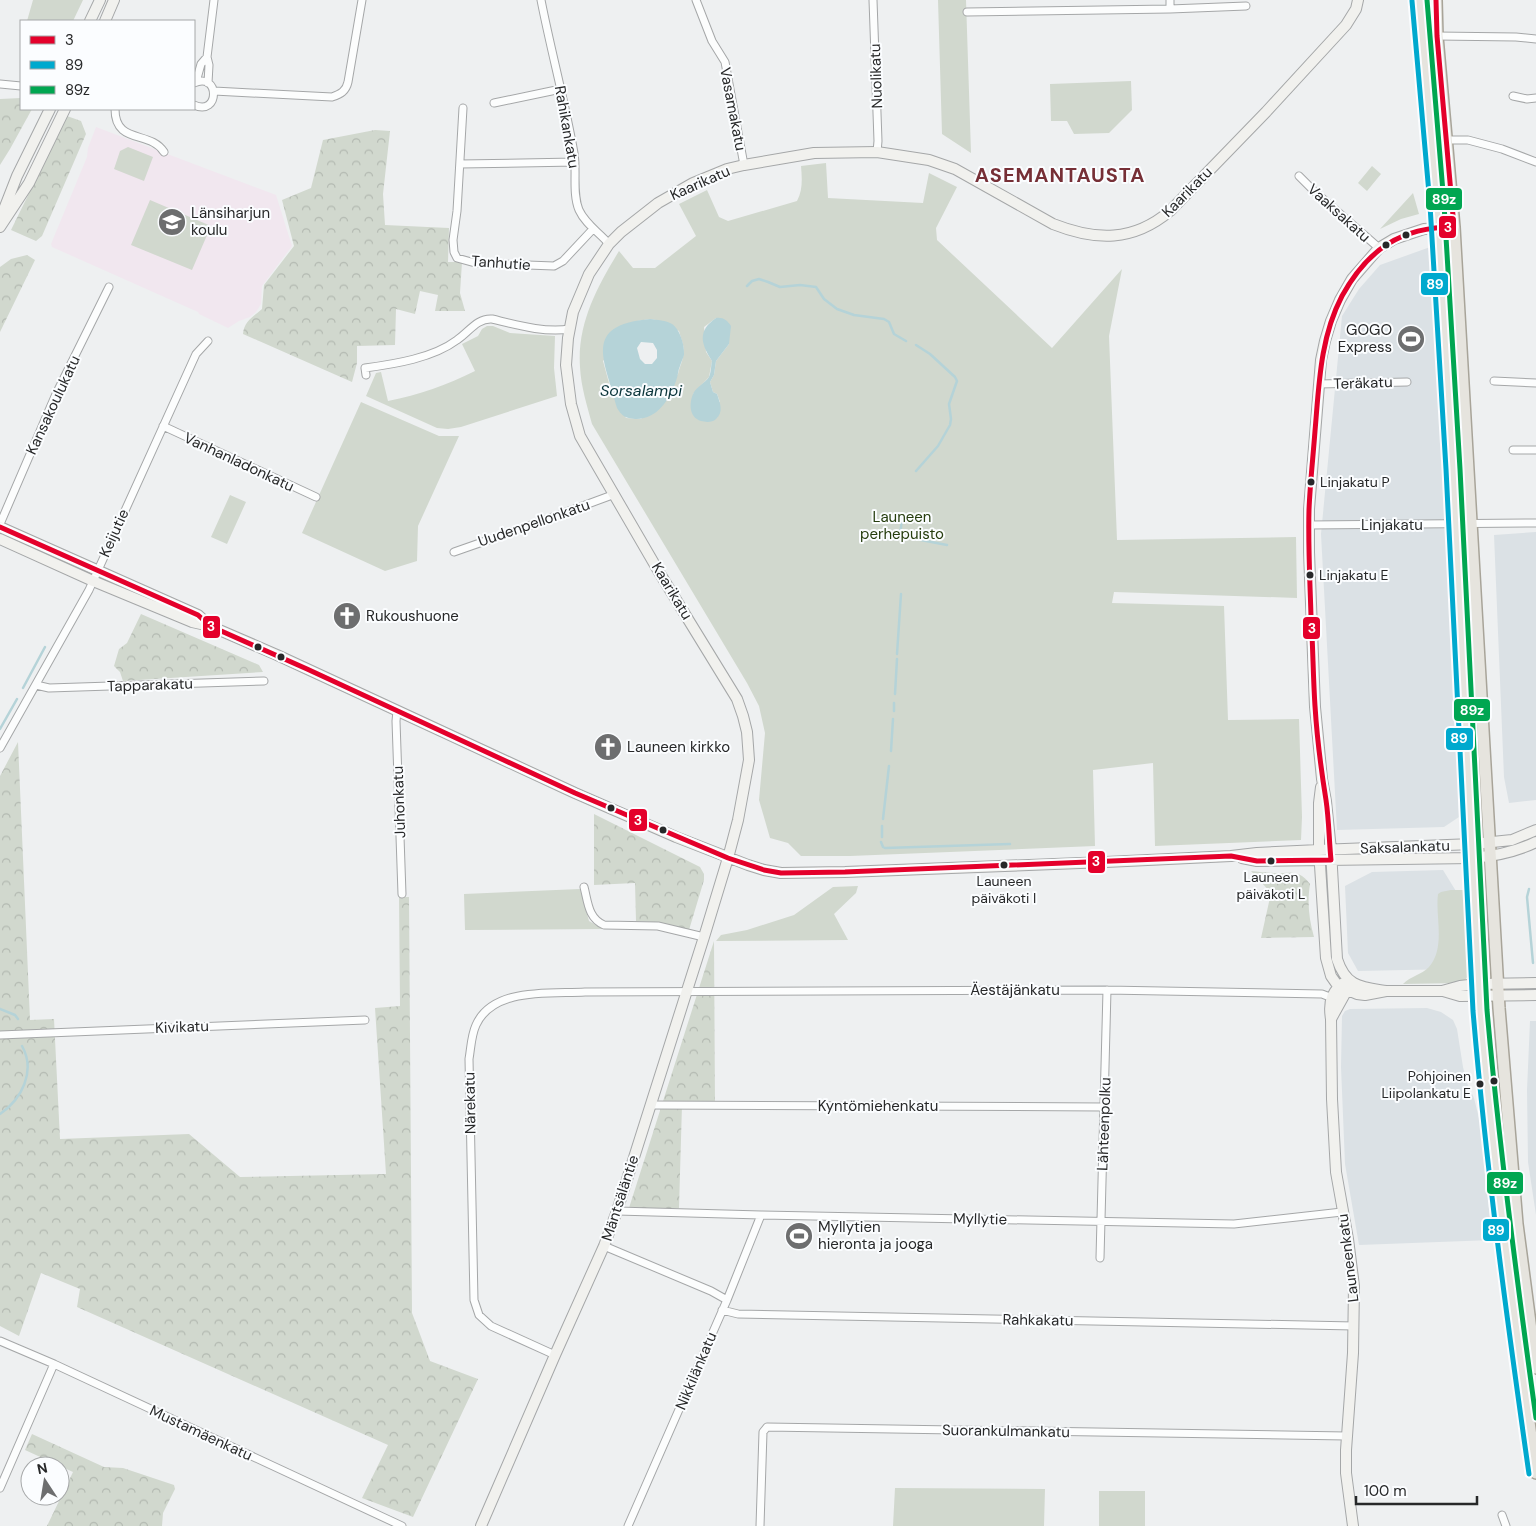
<svg xmlns="http://www.w3.org/2000/svg" width="1536" height="1526" font-family="'DM Sans',sans-serif">
  <style>
    .built { fill: #dbe1e5 }
    .education { fill: #f1e7ef }
    .green { fill: #d1d8ce; fill-rule: evenodd }
    .forest { fill: url(#forest-crowns) }
    .water { fill: #b5d3d8; fill-rule: evenodd }
    .lines { fill: none; stroke-linecap: round; stroke-linejoin: round }
    .stream { stroke: #b5d3d8; stroke-width: 2.5 }
    .street-casing { stroke: #a5a7a8; stroke-width: 9 }
    .secondary-casing { stroke: #a5a7a8; stroke-width: 12 }
    .primary-casing { stroke: #a8a499; stroke-width: 14 }
    .street { stroke: #fcfdfd; stroke-width: 7 }
    .secondary { stroke: #f1f1ee; stroke-width: 10 }
    .primary { stroke: #e6e4de; stroke-width: 11 }
    .bus-1-casing { stroke: #fbfdff; stroke-width: 9 }
    .bus-2-casing { stroke: #fbfdff; stroke-width: 9 }
    .bus-3-casing { stroke: #fbfdff; stroke-width: 9 }
    .bus-1 { stroke: #e4002b; stroke-width: 5 }
    .bus-2 { stroke: #00a9ce; stroke-width: 5 }
    .bus-3 { stroke: #00a651; stroke-width: 5 }
    .bus-dot { fill: #272829; stroke: #fbfdff; stroke-width: 2 }
    .labels { text-anchor: middle; dominant-baseline: central; stroke-width: 4; stroke-linejoin: round; paint-order: stroke }
    .bus-label { font-size: 14px; fill: #272829; stroke: #fbfdff; text-anchor: start }
    .street-label { font-size: 15px; fill: #272829; stroke: #fbfdff }
    .poi-label { font-size: 15px; fill: #272829; stroke: #fbfdff; text-anchor: start }
    .park-label { font-size: 15px; fill: #263d0e; stroke: #fbfdff }
    .water-label { font-size: 16px; font-style: italic; fill: #0c363c; stroke: #fbfdff }
    .district-label { font-size: 20px; font-weight: bold; letter-spacing: 1px; fill: #762f36; stroke: #fbfdff }
    .line-badge { stroke: #fbfdff; stroke-width: 2 }
    .badge-label { font-size: 14px; text-anchor: middle; font-weight: bold; fill: #fff }
  </style>
  <defs>
    <pattern id="forest-crowns" width="20" height="18" patternUnits="userSpaceOnUse" patternTransform="scale(1.25)"><rect width="20" height="18" fill="#d1d8ce"/><path d="M2 6a3 3 0 1 1 6 0M12 15a3 3 0 1 1 6 0" fill="none" stroke="#b3b9b1"/></pattern>
  </defs>
  <rect width="100%" height="100%" fill="#eef0f1"/>
  <path class="built" d="M1433,246l18,249 8,322 -15,10 -107,3 -16,-296 21,-218 17,-27 21,-24z
    M1536,532v268l-27,3 -5,-26 -10,-242z
    M1443,870l16,26 -5,73 -96,2 -10,-18 -3,-67 27,-14z
    M1427,1008l14,4 12,8 4,9 6,38 4,16 7,15 7,28 11,114 -133,5 -14,-81 -4,-97 1,-51 3,-5 5,-2z
    M1530,1021h6v194l-8,-53 -1,-72z"/>
  <path class="education" d="M96,127l180,68 16,51 -30,40 -1,18 -5,8 -6,5 -11,4 -11,7 -29,-14 -1,-2 -146,-65 -1,-3 36,-87 1,-9z"/>
  <path class="green" d="M33,0h50l-10,21h-46z
    M938,0h28l5,153 -29,-19z
    M1131,81l1,29 -23,23 -35,1 -7,-13h-16l-1,-37z
    M128,147l25,10 -9,24 -30,-12 6,-18z
    M826,163l2,35 95,5 6,-30 28,14 -21,41 1,12 115,108 70,-79 -13,67 8,204 179,-3 1,61 -183,-6 -2,11 112,3 4,114 71,-1 3,98 -1,23 -146,6 -2,-83 -60,7 2,76 -245,10h-49l-13,-13 -18,-5 -11,-38 6,-67 -6,-27 -12,-23 -155,-259c-5,-19 -11,-37 -12,-57 -3,-43 17,-80 39,-116l14,17h22l41,-32 -17,-32 28,-14 12,27 9,4 69,-20c6,-11 5,-23 4,-35zM716,318l13,26 -13,17 -2,14 -4,7 3,10 4,2 3,8 -27,-8 16,-17 3,-16 -6,-9 -2,-25zM650,319l6,1 23,11c2,8 7,18 4,26 -1,6 -4,11 -5,17l-37,45 -15,-1 -17,-35 -6,-22 34,-40z
    M1372,166l9,8 -14,17 -9,-8z
    M1413,193l6,21 -18,5 -21,10z
    M150,200l61,26 -19,44 -61,-25z
    M487,326h6l17,7 45,3 -1,32 3,28 -96,31 -13,2 -11,-1 -71,-32 10,-23 5,-1 7,29c31,-6 59,-16 87,-30l-13,-27 16,-8 4,-7z
    M361,402l78,34h20l-41,90 -1,35 -32,10 -83,-38z
    M230,495l16,7 -19,42 -16,-7z
    M858,886l-2,7 -22,21 14,26 -132,1 5,-6 26,-5 47,-15 39,-28z
    M580,889l9,32 14,8 -138,1 -1,-36z
    M1451,890h12l5,6 4,72 -6,11 -6,4 -57,1c8,-8 18,-9 26,-17 17,-20 6,-50 9,-73l3,-2z
    M895,1488l150,1 -1,37h-151z
    M1099,1491h46v35h-46z"/>
  <path class="forest" d="M21,98v11h11l-22,40 -10,16v-66z
    M67,116l14,5 5,13 -44,102 -6,5 -25,-11z
    M375,130l15,1 -7,63 2,31 64,3 -1,34h14l-2,31 5,18h-30l3,-16 -18,-4 -5,23 -19,-5 -1,36 -38,1v17l-5,19 -109,-48c1,-13 10,-17 19,-25l2,-24 30,-39 -12,-46 29,-12 12,-48z
    M27,255l8,5 -35,72v-65l11,-8z
    M141,614l118,51 4,7 -140,9 -3,-9 -6,-6 5,-17 8,-6z
    M18,742l12,278 24,-1 6,120 129,-5 51,43 146,-3 -11,-166 25,-2 -1,-109h10l3,416 18,48 48,18 -65,138 -51,-19 26,-53 -311,-138 3,-18 -39,-16 -22,63 -19,-10v-550z
    M594,814l106,53 4,7v6l-15,50 -36,-8 -17,-1 -1,-38 -41,2z
    M1251,871c9,1 17,2 26,2 15,0 23,-3 33,11 -3,19 -1,35 4,53l-53,1 10,-45z
    M714,941l1,163 -33,1 -3,103h-50z
    M32,1434l72,33 19,1 51,17 1,4 -12,24 -1,13h-115l26,-54 -48,-22z"/>
  <path class="water" d="M716,318c7,-1 11,2 15,8l-2,18 -13,17 -2,14 -4,7 3,10 4,2c3,9 7,18 -1,25 -4,4 -11,3 -15,2 -12,-4 -12,-17 -8,-27 3,-7 12,-11 16,-17 2,-4 2,-11 3,-16 -11,-17 -15,-30 4,-43z
    M650,319c7,1 16,1 22,5 8,5 13,22 12,31 -1,4 -3,7 -4,11 -2,4 -2,10 -4,15 -6,18 -19,39 -41,38 -10,-1 -13,-3 -18,-11 -11,-46 -37,-83 33,-89zM641,342l12,1 4,7v8l-5,6h-7l-5,-5 -3,-11z"/>
  <g class="lines">
    <path class="stream" d="M747,286l5,-5 7,-2 9,3 12,5 20,-2 16,2 8,12 13,10 17,6 30,4 5,3 5,12 12,7
      M916,471l22,-25 12,-21 1,-6 -2,-15 8,-23 -2,-4 -25,-23 -14,-9
      M900,536l47,9
      M900,536l2,-18
      M897,654l4,-60
      M23,688l22,-41
      M895,694l2,-35
      M894,711v-8
      M0,729l17,-30
      M891,751l2,-32
      M883,819l6,-53
      M882,837v-11
      M881,842l2,5 2,1 125,-4
      M1529,889l-2,8 6,66
      M0,1009l15,6 3,4
      M0,1114c22,-15 36,-43 22,-68"/>
    <defs>
      <path id="street" d="M541,0c10,51 24,102 33,153 3,18 -2,40 5,57 7,15 20,22 30,34
        M696,0l16,41 13,21 19,103
        M873,0l5,141 -1,11
        M1170,0v9
        M967,12l203,-3 76,-3
        M1437,36l79,1 20,2
        M196,82l5,-18 6,-7
        M194,83c26,-12 26,34 0,22
        M208,83l1,-18 -2,-8 7,-57
        M0,84l21,2
        M214,91l118,6c9,-3 14,-6 16,-15l14,-82
        M1513,96l14,3 9,-1
        M494,103l67,-14
        M463,108l-6,103 -4,29 1,12 3,6 18,5 79,3 9,-5 30,-32
        M115,109c0,36 35,21 49,43
        M1432,140h36l34,9 34,13
        M460,164l115,-2
        M1299,176l16,16 64,56
        M366,375l-1,-7c30,-4 68,-10 92,-28 12,-8 20,-22 35,-21 25,6 52,14 78,10
        M1494,381l42,2
        M1319,384l88,-2
        M163,426l153,71
        M1513,450h23
        M0,524l56,-130 53,-107
        M1309,525l227,-2
        M454,552l77,-27 84,-31
        M36,685l13,3 215,-7
        M397,711l-1,10 6,173
        M0,748l89,-158 107,-236 12,-13
        M584,887c4,15 4,31 20,38l54,1 46,11
        M0,1035l365,-15
        M651,1105l453,2
        M617,1211l144,4 473,9 108,-12
        M604,1246l107,45 16,9
        M1100,1258l7,-268
        M722,1310l16,4 616,12
        M0,1341l54,23 348,162
        M555,1355l-64,-29 -12,-11 -5,-15 -5,-241c2,-11 2,-23 7,-34 17,-38 74,-31 109,-33l522,-2 215,4 13,5
        M0,1488l54,-124
        M1502,1515l4,11
        M628,1526l99,-226 34,-85
        M760,1526l3,-94 4,-5 579,9"/>
      <path id="secondary" d="M90,21l10,-21
        M105,21l9,-21
        M1,217l16,-41 33,-67
        M0,227l29,-44 36,-74
        M0,527l198,88 10,9
        M0,539l93,42 99,41 18,4 67,29 298,138 101,44 72,28 16,5 17,3 64,-1 261,-10 125,-6 26,-3 62,-3 154,-6 39,-4 24,-10
        M1321,787l-2,16v47l7,108 5,18 7,10 19,8 8,1 21,-4h56l18,-5 18,-2 58,-1
        M1242,858l15,3 216,-3c23,-2 43,-6 63,-16
        M1348,980c-16,9 -20,21 -17,39l1,80 4,73 12,67 6,47 -1,67 -7,97v23l7,53
        M1386,991c-25,-4 -40,-4 -49,-32l-6,-109 -5,-49 -4,-22 -7,-72 -6,-155v-43l12,-149 4,-19 6,-20 9,-21 12,-21 27,-31 15,-9 30,-10 30,-2
        M1443,991l17,5 76,-1
        M1331,1019l16,-29 1,-6
        M481,1526l74,-171 49,-109 13,-35 87,-274 24,-79 10,-38 11,-60 -2,-28 -4,-16 -6,-17 -78,-127 -79,-136 -9,-32 -5,-39 2,-27 5,-26 16,-38 20,-30 12,-12 37,-29 35,-20 34,-14 17,-4 70,-12 63,-1 52,8 26,9 98,55c43,17 80,18 117,-13l96,-99 80,-87 10,-16 2,-9"/>
      <path id="primary" d="M1419,0l18,204 16,265 12,258 9,147 6,136 7,80 17,149 32,234
        M1436,0l1,36 17,191 45,781 18,216 19,144"/>
    </defs>
    <use href="#street" class="street-casing"/>
    <use href="#secondary" class="secondary-casing"/>
    <use href="#primary" class="primary-casing"/>
    <use href="#street" class="street"/>
    <use href="#secondary" class="secondary"/>
    <use href="#primary" class="primary"/>
    <defs>
      <path id="bus-1" d="M0,527l198,88 12,11 97,43 268,124 153,65 36,12 17,3 64,-1 386,-16 26,5 74,-1c-2,-20 -2,-40 -5,-60 -5,-31 -9,-62 -11,-94 -2,-30 -2,-60 -4,-90 -1,-35 -3,-70 -2,-106 1,-26 4,-52 6,-79 4,-46 5,-93 27,-135 26,-47 59,-69 112,-69l-17,-191 -1,-36"/>
      <path id="bus-2" d="M1412,1l18,204 16,264 27,542c13,155 34,309 56,463"/>
      <path id="bus-3" d="M1427,0l17,204 16,265 27,541c12,136 30,272 49,408"/>
    </defs>
    <use href="#bus-1" class="bus-1-casing"/>
    <use href="#bus-2" class="bus-2-casing"/>
    <use href="#bus-3" class="bus-3-casing"/>
    <use href="#bus-1" class="bus-1"/>
    <use href="#bus-2" class="bus-2"/>
    <use href="#bus-3" class="bus-3"/>
  </g>
  <defs>
    <symbol id="school-disc" viewBox="-11 -11 22 22"><circle r="9.5" fill="#6d6e6f" stroke="#fbfdff"/><path d="M0-5L7-2L0 1L-7-2ZM-4 1L0 2.5L4 1V4Q0 6-4 4Z" fill="#fff"/></symbol>
    <symbol id="stadium-disc" viewBox="-11 -11 22 22"><circle r="9.5" fill="#6d6e6f" stroke="#fbfdff"/><path d="M0-5a6.5 5 0 1 0 0 10a6.5 5 0 1 0 0-10ZM-3.5-1.8h7v3.6h-7Z" fill="#fff"/></symbol>
    <symbol id="church-disc" viewBox="-11 -11 22 22"><circle r="9.5" fill="#6d6e6f" stroke="#fbfdff"/><path d="M-1.2-6h2.4v3.5h3.3v2.4h-3.3V6h-2.4V-.1h-3.3v-2.4h3.3Z" fill="#fff"/></symbol>
  </defs>
  <g fill-rule="evenodd">
    <use href="#school-disc" x="156" y="206" width="32" height="32"/>
    <use href="#stadium-disc" x="1395" y="323" width="32" height="32"/>
    <use href="#church-disc" x="331" y="600" width="32" height="32"/>
    <use href="#church-disc" x="592" y="731" width="32" height="32"/>
    <use href="#stadium-disc" x="783" y="1220" width="32" height="32"/>
  </g>
  <g class="bus-dot">
    <circle cx="1406" cy="235" r="4.5"/>
    <circle cx="1386" cy="245" r="4.5"/>
    <circle cx="1311" cy="482" r="4.5"/>
    <circle cx="1310" cy="575" r="4.5"/>
    <circle cx="258" cy="647" r="4.5"/>
    <circle cx="281" cy="657" r="4.5"/>
    <circle cx="611" cy="808" r="4.5"/>
    <circle cx="663" cy="830" r="4.5"/>
    <circle cx="1271" cy="861" r="4.5"/>
    <circle cx="1004" cy="865" r="4.5"/>
    <circle cx="1494" cy="1081" r="4.5"/>
    <circle cx="1480" cy="1084" r="4.5"/>
  </g>
  <g class="labels">
    <g class="bus-label">
      <text x="1320" y="482">Linjakatu P</text>
      <text x="1319" y="575">Linjakatu E</text>
      <text x="1271" y="877" text-anchor="middle">Launeen<tspan x="1271" dy="17">päiväkoti L</tspan></text>
      <text x="1004" y="881" text-anchor="middle">Launeen<tspan x="1004" dy="17">päiväkoti I</tspan></text>
      <text x="1471" y="1076" text-anchor="end">Pohjoinen<tspan x="1471" dy="17">Liipolankatu E</tspan></text>
    </g>
    <g class="street-label">
      <text transform="translate(876 76) rotate(-92)">Nuolikatu</text>
      <text transform="translate(733 109) rotate(79)">Vasamakatu</text>
      <text transform="translate(567 127) rotate(80)">Rahikankatu</text>
      <text transform="translate(700 183) rotate(-24)">Kaarikatu</text>
      <text transform="translate(1187 192) rotate(-45)">Kaarikatu</text>
      <text transform="translate(1339 213) rotate(42)">Vaaksakatu</text>
      <text transform="translate(501 263) rotate(4)">Tanhutie</text>
      <text transform="translate(1363 383) rotate(-2)">Teräkatu</text>
      <text transform="translate(53 405) rotate(-65)">Kansakoulukatu</text>
      <text transform="translate(239 462) rotate(25)">Vanhanladonkatu</text>
      <text transform="translate(534 523) rotate(-19)">Uudenpellonkatu</text>
      <text x="1392" y="525">Linjakatu</text>
      <text transform="translate(114 533) rotate(-66)">Keijutie</text>
      <text transform="translate(672 591) rotate(59)">Kaarikatu</text>
      <text transform="translate(150 685) rotate(-2)">Tapparakatu</text>
      <text transform="translate(399 802) rotate(-92)">Juhonkatu</text>
      <text transform="translate(1405 847) rotate(-2)">Saksalankatu</text>
      <text x="1015" y="990">Äestäjänkatu</text>
      <text transform="translate(182 1027) rotate(-2)">Kivikatu</text>
      <text transform="translate(470 1103) rotate(-91)">Närekatu</text>
      <text x="878" y="1106">Kyntömiehenkatu</text>
      <text transform="translate(1104 1124) rotate(-88)">Lähteenpolku</text>
      <text transform="translate(620 1198) rotate(-72)">Mäntsäläntie</text>
      <text transform="translate(980 1219) rotate(1)">Myllytie</text>
      <text transform="translate(1348 1258) rotate(-97)">Launeenkatu</text>
      <text transform="translate(1038 1320) rotate(1)">Rahkakatu</text>
      <text transform="translate(696 1371) rotate(-67)">Nikkilänkatu</text>
      <text transform="translate(1006 1431) rotate(1)">Suorankulmankatu</text>
      <text transform="translate(201 1433) rotate(25)">Mustamäenkatu</text>
    </g>
    <g class="poi-label">
      <text x="191" y="213">Länsiharjun<tspan x="191" dy="17">koulu</tspan></text>
      <text x="1392" y="330" text-anchor="end">GOGO<tspan x="1392" dy="17">Express</tspan></text>
      <text x="366" y="616">Rukoushuone</text>
      <text x="627" y="747">Launeen kirkko</text>
      <text x="818" y="1227">Myllytien<tspan x="818" dy="17">hieronta ja jooga</tspan></text>
    </g>
    <g class="park-label">
      <text x="902" y="517">Launeen<tspan x="902" dy="17">perhepuisto</tspan></text>
    </g>
    <g class="water-label">
      <text x="641" y="390">Sorsalampi</text>
    </g>
    <g class="district-label">
      <text x="1060" y="175">ASEMANTAUSTA</text>
    </g>
  </g>
  <g class="line-badge">
    <rect x="1425" y="187" width="38" height="24" rx="5" fill="#00a651"/>
    <rect x="1438" y="215" width="19" height="24" rx="5" fill="#e4002b"/>
    <rect x="1420" y="272" width="29" height="24" rx="5" fill="#00a9ce"/>
    <rect x="202" y="615" width="19" height="24" rx="5" fill="#e4002b"/>
    <rect x="1302" y="616" width="19" height="24" rx="5" fill="#e4002b"/>
    <rect x="1453" y="698" width="38" height="24" rx="5" fill="#00a651"/>
    <rect x="1445" y="727" width="29" height="24" rx="5" fill="#00a9ce"/>
    <rect x="628" y="808" width="20" height="24" rx="5" fill="#e4002b"/>
    <rect x="1087" y="850" width="19" height="24" rx="5" fill="#e4002b"/>
    <rect x="1486" y="1171" width="38" height="24" rx="5" fill="#00a651"/>
    <rect x="1482" y="1218" width="28" height="24" rx="5" fill="#00a9ce"/>
  </g>
  <g class="badge-label">
    <text x="1444" y="204">89z</text>
    <text x="1448" y="232">3</text>
    <text x="1435" y="289">89</text>
    <text x="211" y="631">3</text>
    <text x="1312" y="633">3</text>
    <text x="1472" y="715">89z</text>
    <text x="1459" y="743">89</text>
    <text x="638" y="825">3</text>
    <text x="1096" y="866">3</text>
    <text x="1505" y="1188">89z</text>
    <text x="1496" y="1235">89</text>
  </g>
  <rect x="20" y="20" width="175" height="90" fill="#fbfdff" stroke="#a6a8a9"/>
  <rect x="30" y="36" width="25" height="8" fill="#e4002b" stroke="#a6a8a9"/>
  <text x="65" y="45" font-size="15" fill="#272829">3</text>
  <rect x="30" y="61" width="25" height="8" fill="#00a9ce" stroke="#a6a8a9"/>
  <text x="65" y="70" font-size="15" fill="#272829">89</text>
  <rect x="30" y="86" width="25" height="8" fill="#00a651" stroke="#a6a8a9"/>
  <text x="65" y="95" font-size="15" fill="#272829">89z</text>
  <g transform="translate(45 1481) rotate(348)"><circle r="24" fill="#fbfdff" stroke="#a6a8a9"/>
  <path d="M0-4L9 19L0 12L-9 19Z" fill="#6d6e6f"/>
  <text y="-8" font-size="14" font-weight="bold" text-anchor="middle" fill="#272829">N</text>
  </g>
  <path d="M1356 1496v8h121v-8" fill="none" stroke="#272829" stroke-width="2.5"/>
  <text x="1364" y="1496" font-size="15" fill="#272829" stroke="#fbfdff" stroke-width="4" paint-order="stroke">100 m</text>
</svg>
